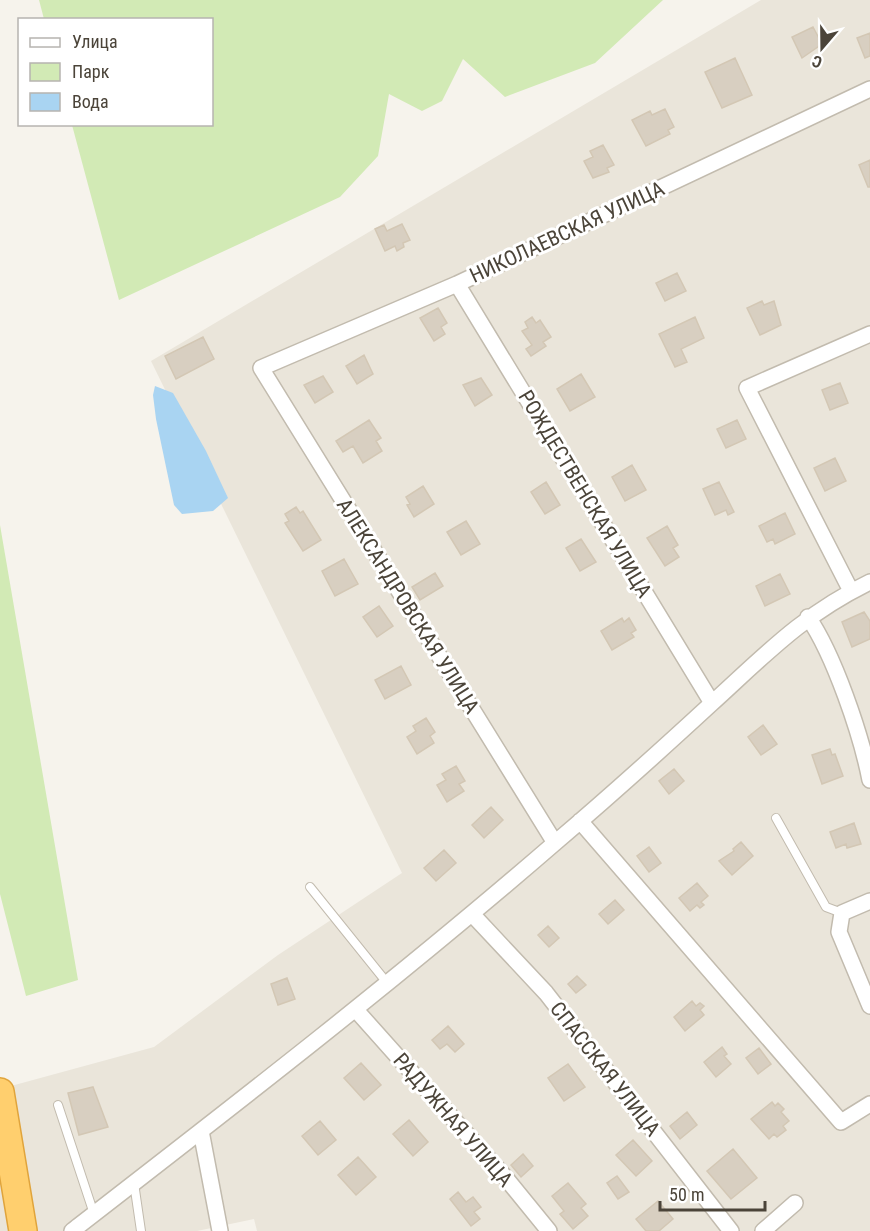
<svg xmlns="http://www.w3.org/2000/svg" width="870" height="1231" font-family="'Roboto Condensed',sans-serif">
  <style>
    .residential { fill: #eae5da }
    .green { fill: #d2eab5 }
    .water { fill: #a9d4f2 }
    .building { fill: #d8cfc1; stroke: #d3c7b4; stroke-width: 1.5 }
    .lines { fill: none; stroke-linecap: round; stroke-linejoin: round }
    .lane-casing { stroke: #c2bbae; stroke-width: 10 }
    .street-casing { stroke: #c2bbae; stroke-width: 18 }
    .highway-casing { stroke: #e0a43c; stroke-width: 30 }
    .lane { stroke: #fff; stroke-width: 8 }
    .street { stroke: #fff; stroke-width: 15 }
    .highway { stroke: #ffcf6e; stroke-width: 27 }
    .labels { text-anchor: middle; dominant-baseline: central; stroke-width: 6; stroke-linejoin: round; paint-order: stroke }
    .street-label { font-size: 21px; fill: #4b4439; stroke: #fff }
  </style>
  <rect width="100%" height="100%" fill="#f6f3ec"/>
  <path class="residential" d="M761,0h109v1231h-613l-3,-12 -57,12h-197v-142l154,-42 124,-92 124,-82 -251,-512z"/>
  <path class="green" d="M39,0h624l-68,63 -90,34 -42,-38 -21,42 -20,10 -33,-17 -11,62 -38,41 -221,103 -47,-175 140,-1v-104l-168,-1z
    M0,525l78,455 -52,16 -26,-102z"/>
  <path class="water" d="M155,386l18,7 33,58 22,47 -15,13 -31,3 -8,-9 -18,-86 -3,-24z"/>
  <path class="building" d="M813,27l9,17 -20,14 -10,-21z
    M870,33v23l-5,2 -8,-20z
    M735,58l17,37 -30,13 -17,-36z
    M665,109l9,18 -6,3 2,4 -24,12 -14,-26 18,-9 2,4z
    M603,145l11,20 -7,3 2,4 -16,6 -9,-17 9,-4 -3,-6z
    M870,160v27h-2l-9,-22z
    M402,224l8,16 -7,3 1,4 -7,4 -2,-5 -10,5 -10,-22 9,-4 3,6z
    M677,273l9,18 -21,10 -9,-18z
    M762,301l2,4 10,-4 7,24 -21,10 -13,-27z
    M438,308l9,15 -6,4 4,7 -11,7 -14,-23z
    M532,317l4,6 4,-3 11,17 -8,5 3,4 -15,10 -5,-7 6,-4 -10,-14 6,-3 -3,-6z
    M695,317l9,21 -23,11 6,13 -12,5 -16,-33z
    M203,337l11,22 -38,20 -11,-23z
    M364,355l9,19 -16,10 -11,-18z
    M581,374l14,23 -25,14 -13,-22z
    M323,376l10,16 -18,11 -11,-18z
    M481,378l11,17 -17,11 -12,-21z
    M840,383l8,20 -18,7 -8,-20z
    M369,420l12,18 -5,3 6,10 -19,12 -10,-17 -10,6 -7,-11z
    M737,420l9,19 -20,9 -9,-19z
    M835,458l11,23 -21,10 -11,-23z
    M632,465l14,25 -21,11 -13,-24z
    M546,482l14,23 -15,9 -14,-22z
    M719,482l15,30 -6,3 -2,-5 -11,5 -12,-26z
    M423,486l11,18 -20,13 -7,-12 3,-1 -4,-7z
    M296,507l4,6 3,-2 18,29 -18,11 -18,-28 4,-2 -4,-7z
    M785,513l10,21 -20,10 -2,-5 -6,3 -8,-16z
    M466,521l14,23 -19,11 -14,-23z
    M667,526l11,19 -5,3 6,9 -14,9 -18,-28z
    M581,539l15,23 -16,9 -14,-23z
    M344,559l14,25 -23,12 -13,-25z
    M435,573l8,13 -23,14 -8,-13z
    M780,574l10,20 -25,12 -9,-20z
    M379,606l14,20 -16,11 -14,-20z
    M864,612l6,9v18l-18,8 -10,-25z
    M622,618l2,4 5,-4 7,12 -5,3 3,4 -22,13 -11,-19z
    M401,666l10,19 -26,14 -10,-19z
    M426,718l9,14 -5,4 4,7 -17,11 -10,-17 9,-6 -3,-5z
    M763,725l14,19 -16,11 -13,-18z
    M830,749l2,6 3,-1 8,22 -21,8 -10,-29z
    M456,766l9,15 -6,3 5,7 -17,11 -10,-17 9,-5 -4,-6z
    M674,769l10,12 -15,13 -10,-13z
    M491,807l12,13 -19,18 -12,-13z
    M854,823l7,21 -14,4 -1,-4 -10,4 -6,-16z
    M741,842l12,14 -21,19 -13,-14 15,-10 -1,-2z
    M649,847l12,16 -12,9 -12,-16z
    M444,850l12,13 -20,18 -12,-13z
    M697,883l11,13 -7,6 3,3 -4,3 -3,-3 -7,6 -11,-13z
    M615,900l9,10 -16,14 -9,-10z
    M548,926l11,12 -10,9 -11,-12z
    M577,976l9,9 -10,8 -8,-9z
    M287,978l8,21 -17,6 -7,-21z
    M692,1001l4,5 4,-3 4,3 -4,4 4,5 -19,16 -11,-14z
    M448,1026l16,18 -9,8 -8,-8 -7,5 -8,-9z
    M722,1047l5,7 -3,2 7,8 -15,13 -12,-15z
    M759,1048l12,16 -13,10 -12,-16z
    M361,1063l20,22 -17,15 -20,-22z
    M568,1064l17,23 -21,14 -16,-23z
    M93,1087l15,40 -29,8 -11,-42z
    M772,1102l3,4 3,-3 6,6 -3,3 8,9 -6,5 3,4 -9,7 -3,-3 -5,5 -18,-20z
    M687,1112l10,13 -17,14 -10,-13z
    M409,1120l19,22 -15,14 -20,-22z
    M320,1121l16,19 -18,15 -16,-19z
    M633,1140l19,21 -16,15 -20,-21z
    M733,1149l24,29 -26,21 -24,-28z
    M523,1154l10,12 -12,11 -10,-12z
    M358,1157l18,20 -20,18 -18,-20z
    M617,1176l12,16 -11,7 -11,-16z
    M568,1183l18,21 -5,4 7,8 -15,13 -13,-15 4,-3 -12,-15z
    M458,1192l8,10 7,-5 8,10 -7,5 6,7 -9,7 -21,-27z
    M658,1201l15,18 -14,12h-13l-10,-12z"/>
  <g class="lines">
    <defs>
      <path id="lane" d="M776,818l50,89 16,6
        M310,887l78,97
        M58,1105l36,109
        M134,1183l7,48"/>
      <path id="street" d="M457,284l255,419
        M851,591l-104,-203 123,-54
        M808,617c26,38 53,117 62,163
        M580,821l261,301 29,-18
        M555,843l-294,-475 196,-84 413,-195
        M870,901l-28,12 -3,19 31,74
        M472,914l74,79 185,238
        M356,1010l149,167 44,54
        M201,1131l19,100
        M72,1231c164,-127 327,-253 484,-389 53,-45 104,-91 155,-138 54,-49 91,-89 159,-122
        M763,1231l32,-28"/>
      <path id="highway" d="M0,1092l23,139"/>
    </defs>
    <use href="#lane" class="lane-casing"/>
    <use href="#street" class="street-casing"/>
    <use href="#highway" class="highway-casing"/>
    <use href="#lane" class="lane"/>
    <use href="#street" class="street"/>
    <use href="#highway" class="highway"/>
  </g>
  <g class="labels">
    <g class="street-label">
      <text transform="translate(567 232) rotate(-25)">НИКОЛАЕВСКАЯ УЛИЦА</text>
      <text transform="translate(585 494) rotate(59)">РОЖДЕСТВЕНСКАЯ УЛИЦА</text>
      <text transform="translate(408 606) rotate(58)">АЛЕКСАНДРОВСКАЯ УЛИЦА</text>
      <text transform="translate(605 1069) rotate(52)">СПАССКАЯ УЛИЦА</text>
      <text transform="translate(453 1120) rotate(49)">РАДУЖНАЯ УЛИЦА</text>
    </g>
  </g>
  <rect x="18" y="18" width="195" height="108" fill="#ffffff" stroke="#b7b4b0" stroke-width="1.5"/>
  <rect x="30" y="38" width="30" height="9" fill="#ffffff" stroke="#b7b4b0" stroke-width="1.5"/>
  <text x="72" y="48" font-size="18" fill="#4b4439">Улица</text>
  <rect x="30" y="63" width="30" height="18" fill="#d2eab5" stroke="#b7b4b0" stroke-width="1.5"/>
  <text x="72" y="78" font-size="18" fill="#4b4439">Парк</text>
  <rect x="30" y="93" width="30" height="18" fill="#a9d4f2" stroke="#b7b4b0" stroke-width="1.5"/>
  <text x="72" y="108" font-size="18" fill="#4b4439">Вода</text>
  <g transform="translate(822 48) rotate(200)" stroke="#ffffff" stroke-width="4.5" paint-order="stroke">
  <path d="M0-4.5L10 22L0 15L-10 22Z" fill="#4b4439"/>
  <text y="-9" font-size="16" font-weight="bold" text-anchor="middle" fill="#4b4439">С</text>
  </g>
  <path d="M660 1201v9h105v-9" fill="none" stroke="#4b4439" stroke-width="3"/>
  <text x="669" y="1201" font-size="18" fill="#4b4439" stroke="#ffffff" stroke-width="4.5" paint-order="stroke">50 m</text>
</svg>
